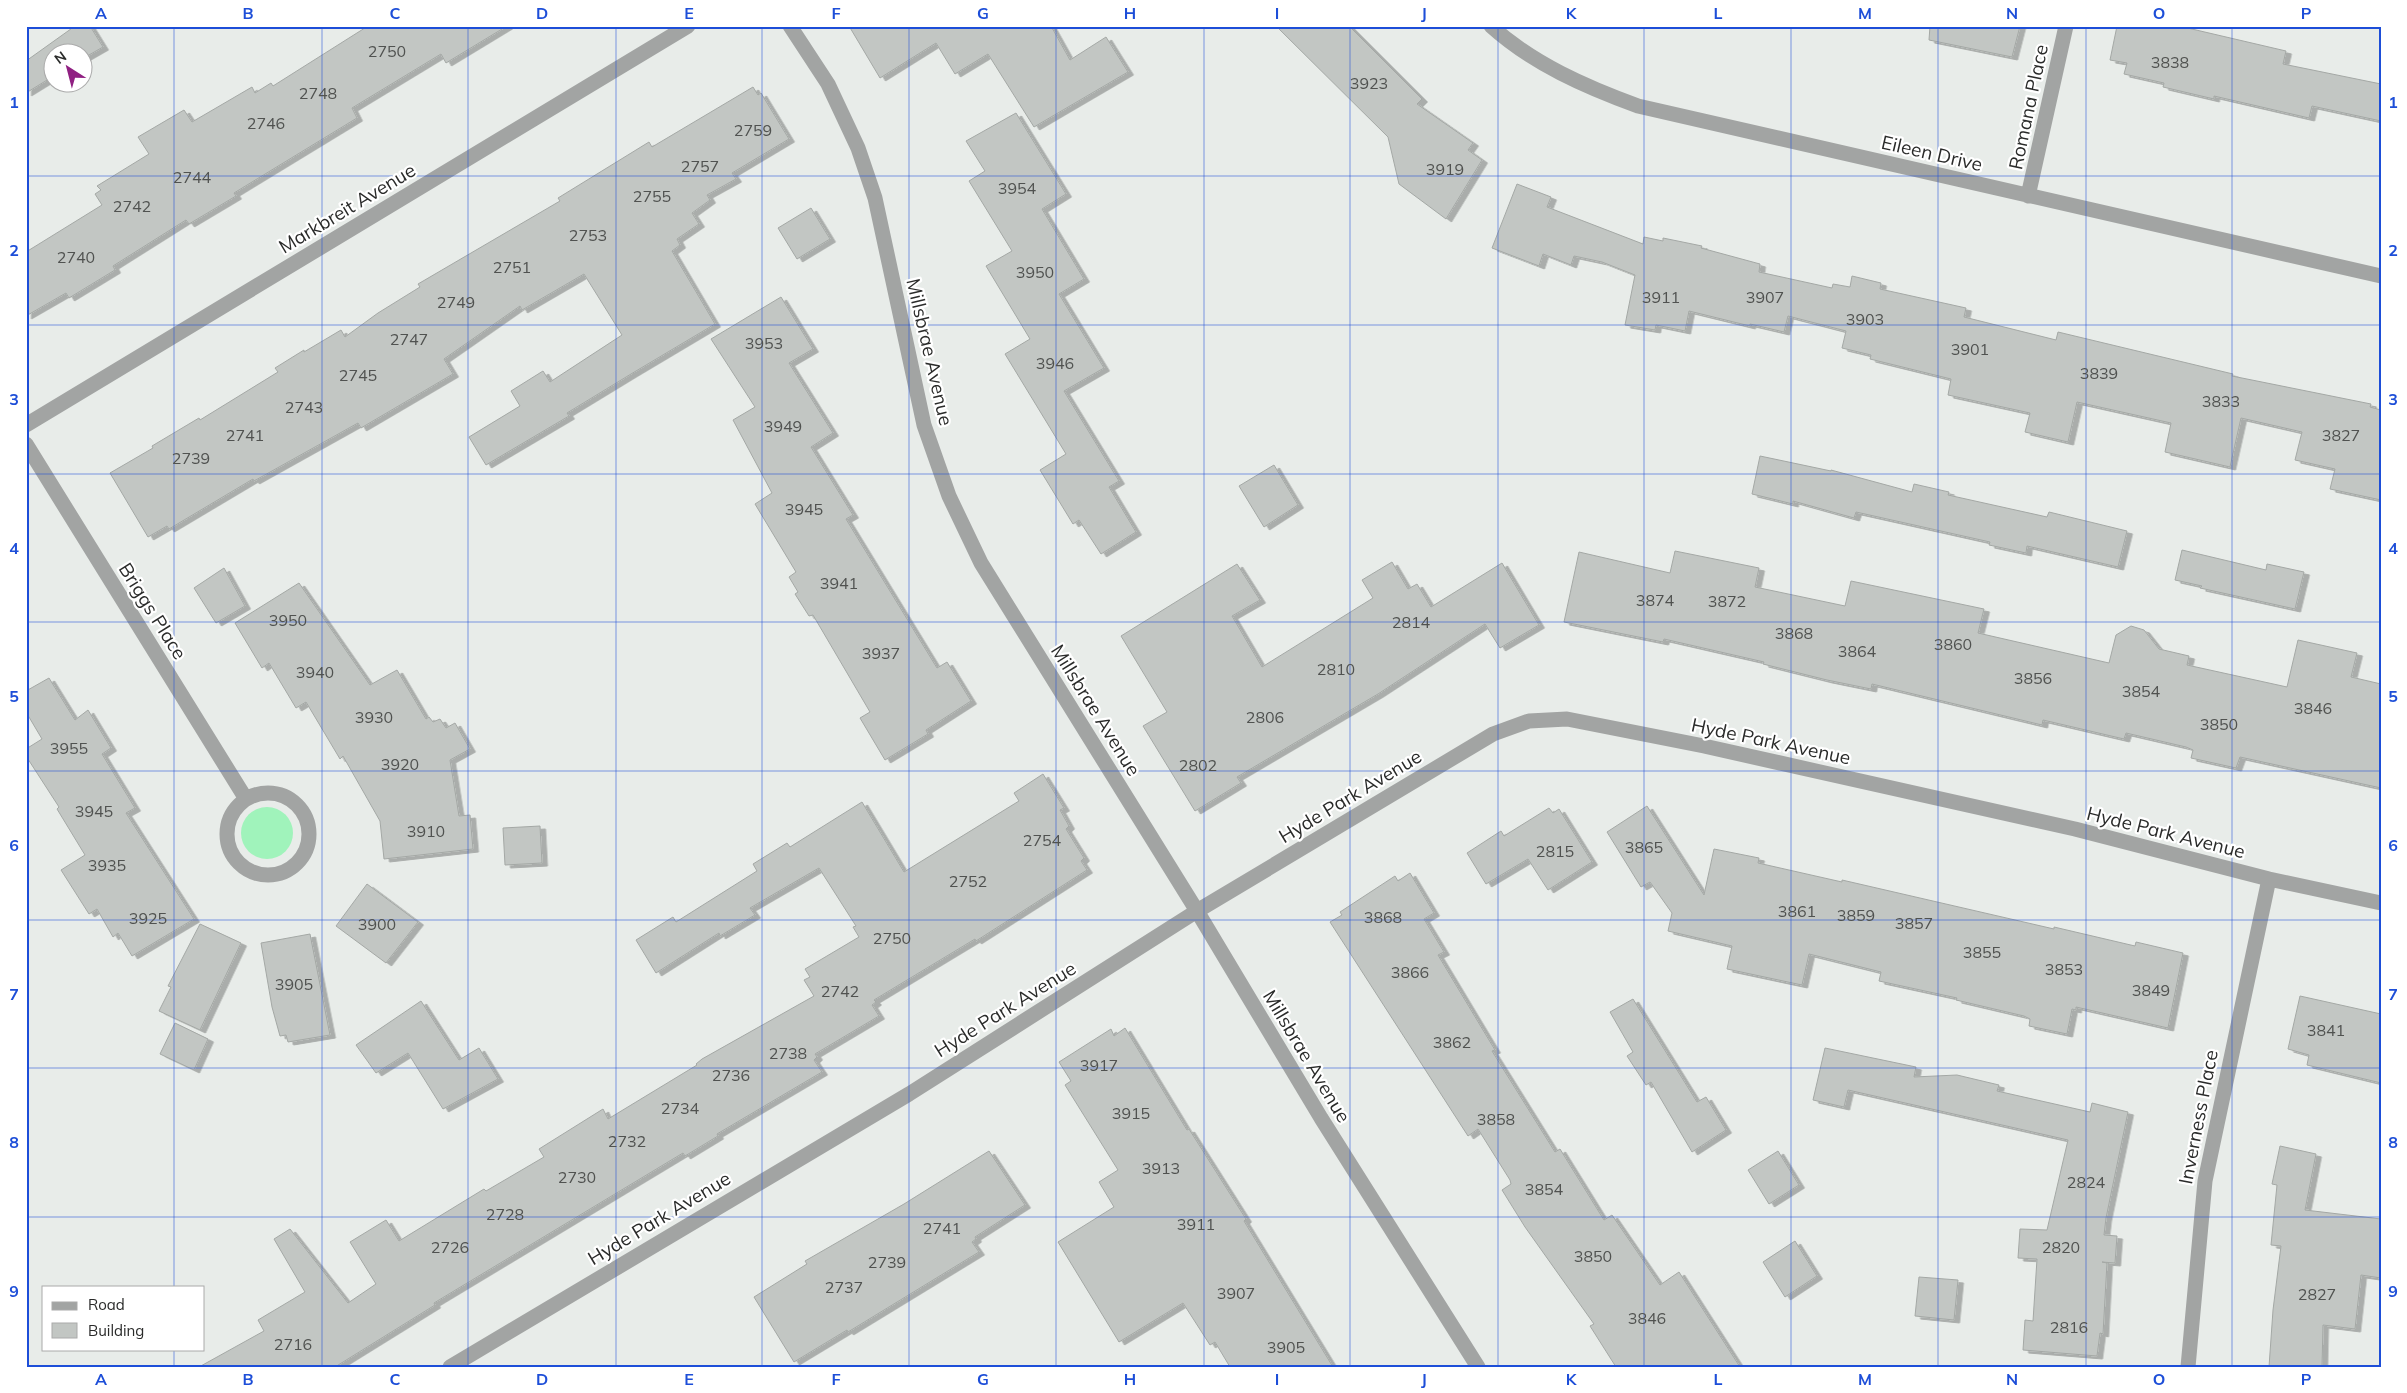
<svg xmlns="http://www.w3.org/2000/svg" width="2407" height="1393" font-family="Mulish,sans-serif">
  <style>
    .green { fill: #a0f3bb }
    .building { fill: #c2c6c3; stroke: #a4a8a5; filter: url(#shadow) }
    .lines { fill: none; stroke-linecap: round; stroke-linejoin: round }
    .minor { stroke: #a2a4a3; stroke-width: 15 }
    .grid { fill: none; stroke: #1d4ed8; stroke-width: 1; stroke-opacity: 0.55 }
    .labels { text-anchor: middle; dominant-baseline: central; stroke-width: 4.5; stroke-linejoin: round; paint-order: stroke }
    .number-label { font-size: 16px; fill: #505250 }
    .street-label { font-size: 19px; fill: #2a2b2a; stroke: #fff }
    .neatline { fill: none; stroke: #1d4ed8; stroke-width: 2 }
    .grid-label { font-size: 16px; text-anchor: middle; font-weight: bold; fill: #1d4ed8 }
  </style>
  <defs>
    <filter id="shadow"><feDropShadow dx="5.5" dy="3" stdDeviation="0" flood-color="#0004"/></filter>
  </defs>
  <rect width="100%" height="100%" fill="#e8ece9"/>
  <path class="green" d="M241 833a26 26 0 1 1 52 0a26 26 0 1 1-52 0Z"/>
  <path class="building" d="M75,26h15l13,21 -21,12v-7h-30v25l-26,16v-32z
    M368,26h139l-61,37 -5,-9 -89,54 5,10 -123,75 2,3 -47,28 -3,-4 -73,46 2,4 -46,28 -3,-5 -40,23v-64l76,-47 -7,-11 6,-4 -4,-4 52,-32 -11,-17 46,-27 8,12 60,-35 3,6 16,-10 2,3z
    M849,26h202l19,34 36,-23 22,35 -94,55 -46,-73 -33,20 -19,-31 -56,35z
    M1276,26h73l73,73 -5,5 56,39 -5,7 14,10 -36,59 -47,-35 -11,-47z
    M1930,26h90l-8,31 -83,-17z
    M2117,26h62l107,25 -3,13 98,20v37l-69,-15 -3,12 -95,-22v3l-51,-12 1,-4 -40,-9 3,-11 -17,-3z
    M753,87l5,8 3,-2 28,46 -57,34 4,6 -29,16 3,5 -18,13 7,11 -22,15 3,6 -8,6 43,73 -84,50 -64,39 2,3 -83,49 -17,-28 51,-31 -9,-15 32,-20 7,11 72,-47 -38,-61 -62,36 -2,-4 -76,53 9,15 -92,54 -3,-5 -104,58 -1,-2 -84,50 -2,-3 -19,11 -38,-64 43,-25 -1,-2 47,-28 1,2 78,-48 -3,-4 29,-18v2l37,-22 4,7 33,-24 42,-26 -2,-3 142,-83 -2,-3 91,-56 3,5z
    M1016,113l50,81 -24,15 42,70 -25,15 45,74 -40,23 55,90 -10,6 27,45 -35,22 -22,-34 -6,4 -33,-54 26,-16 -61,-100 25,-15 -44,-73 26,-15 -43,-70 16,-10 -19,-30z
    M1517,184l34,13 -4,10 96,37 1,-7 19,4v-3l39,8 -1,2 59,16 -1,8 73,16 1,-4 17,3 2,-11 29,7 -1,6 86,19 -2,9 92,23 2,-8 175,42 -1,2 139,28 -1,3 11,3v90l-51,-11 5,-20 -40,-9 7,-28 -61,-14 -11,49 -65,-15 6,-29 -94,-21 -9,40 -43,-10 5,-19 -82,-18 3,-16 -81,-20 1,-4 -29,-7 4,-17 -58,-15 -4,16 -34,-8v2l-61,-15 -4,20 -29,-6 -1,5 -30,-5 10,-50 -33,-13 -28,-6 -3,9 -28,-11 -4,12 -47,-18z
    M811,208l19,31 -33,20 -19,-31z
    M781,297l32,52 -24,14 44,70 -22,14 42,68 -7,4 91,149 10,-6 24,39 -45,29 2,4 -43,26 -25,-42 10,-6 -57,-97 -4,1 -14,-22 3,-2 -9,-15 7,-5 -41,-68 17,-11 -39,-73 22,-13 -44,-68z
    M1760,456l71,15v-1l81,22 2,-8 35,8 -1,3 99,22 2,-5 78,19 -9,36 -91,-21 -1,7 -37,-8 1,-3 -134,-30 -2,6 -61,-17v3l-41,-10z
    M1274,465l24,40 -34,22 -25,-41z
    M2182,550l84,20 1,-6 37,8 -9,37 -95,-21 2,-2 -27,-6z
    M1675,551l84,17 -4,19 90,19 6,-25 133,28 -6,24 131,30 7,-28 15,-9 13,4 15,19 30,7 -2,9 100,22 11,-47 59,13 -6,24 30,7v104l-141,-31 -4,11 -45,-10 2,-8 -7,-3 -60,-14 -2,6 -81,-19 -1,5 -170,-41 -1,5 -44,-9 -64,-16 1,-2 -100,-23 -1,3 -99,-20 15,-70 91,21z
    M1392,562l16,27 9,-5 14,23 71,-44 37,62 -39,23 -15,-24 -107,70 -141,83 4,6 -46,28 -52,-85 24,-14 -46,-76 116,-72 23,36 -28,16 30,51 111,-69 -11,-18z
    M224,568l21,38 -29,17 -22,-35z
    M299,583l71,102 27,-15 29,49 3,-2 4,5 7,-3 6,9 9,-5 15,26 -20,11 9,56 11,-1 3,34 -89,10 -4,-38 -37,-65 -3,3 -34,-57 -10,6 -27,-45 -7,5 -27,-45z
    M49,678l26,42 13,-10 23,38 -9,6 33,54 -9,5 68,106 -62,37 -14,-23 -5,4 -16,-28 -8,5 -28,-44 24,-15 -28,-46 2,-2 -33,-51v-7l16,-10 -16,-27v-21z
    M1043,774l21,34 -4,2 9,16 -3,3 18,29 -3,3 6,9 -111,71 -1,-2 -101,61 2,2 -4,3 7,11 -64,38 2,3 -3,3 8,12 -105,62 1,2 -33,20 -2,-3 -249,150 1,2 -100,62h-136l65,-36 -6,-11 47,-28 -31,-53 16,-10 58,74 28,-19 -26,-42 36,-22 13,21 85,-52 2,2 58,-34 -5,-8 64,-40 5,10 89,-54 -1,-1 6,-5 112,-63 -10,-16 6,-3 -5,-8 54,-32 -6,-10 3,-1 -37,-58 -69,40 5,7 -35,21 -1,-3 -63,40 -20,-33 37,-23 3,5 81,-51 -4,-7 34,-21 3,4 72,-45 42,70 115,-71 -5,-8z
    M1647,806l57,89 10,-46 45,9 -1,5 84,19v-2l212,49v-2l81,19 1,-4 47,11 -15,75 -92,-21v3l-4,-1 -5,25 -38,-8 1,-7 -6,-3 -68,-16 1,-2 -78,-17 2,-9 -72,-18 -7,31 -75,-16 5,-23 -64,-15 4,-18 -22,-31 -9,5 -34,-55z
    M1549,808l4,5 6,-4 33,53 -44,28 -20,-31 -42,25 -19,-31 34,-22 3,5z
    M540,826l2,37 -37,2 -2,-37z
    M1410,873l24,40 -10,6 20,33 -6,3 57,95 -3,1 63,101 5,-3 44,71 8,-5 48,70 19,-13 61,95h-124l-26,-41 4,-2 -69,-97 -23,-37 9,-6 -1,-4 -32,-51 -10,7 -138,-214 12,-7 -2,-3 55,-36 3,5z
    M367,884l51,38 -32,41 -50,-37z
    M200,924l41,19 -41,87 -41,-19 12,-24 -3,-1z
    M310,934l20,101 -42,7 -2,-7 -6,1 -8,-29 -11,-64z
    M2300,996l81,18v69l-74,-18 2,-10 -21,-6z
    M1633,999l64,103 9,-5 20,33 -34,22 -41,-70 -5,3 -19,-29 6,-4 -23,-40z
    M421,1001l38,59 20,-12 19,31 -55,30 -35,-56 -32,20 -20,-28z
    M175,1023l33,16 -14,31 -34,-16z
    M1125,1028l62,102 2,-1 57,90 -2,2 89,146h-103l-15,-25 -5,3 -27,-42 -64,39 -61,-100 56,-35 -15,-25 19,-12 -53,-85 6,-4 -12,-19 52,-33 3,7z
    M1825,1048l91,19 -2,10 43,-2 42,10 -2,6 93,21 2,-9 36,9 -22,106 -2,17 13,1 -2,27 -13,-1 5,1 -4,71 -3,-1 -3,23 -74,-6 2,-30 8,1 4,-62 -19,-1 2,-29 27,1 21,-90 -220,-50 -4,17 -31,-7z
    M2280,1146l36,8 -11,56 76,9v59l-20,-3 -6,54 -32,-4 -1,42h-53l4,-57 8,-64 -10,-1 6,-60 -5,-1z
    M989,1151l36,54 -50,32 1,2 -4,3 7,10 -131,80 -1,-2 -53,32 -40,-65 53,-33 -2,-3 99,-57z
    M1778,1151l21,34 -30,19 -21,-34z
    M1795,1241l22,35 -32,21 -22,-35z
    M1919,1277l39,3 -4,40 -39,-4z"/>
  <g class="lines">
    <path class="minor" d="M790,26l38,58 30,64 17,50 49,227 25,71 32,67 216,348 124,207 157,249
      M1491,26c42,38 95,61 147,80l743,170
      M2028,196l38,-170
      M26,425l662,-399
      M26,444l220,355
      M227 834a41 41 0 1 1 82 0a41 41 0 1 1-82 0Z
      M450,1367l459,-273 288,-183 296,-177 36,-13 38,-2 137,27 371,83 194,50 112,24
      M2188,1367l17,-186 64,-302"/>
  </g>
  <path class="grid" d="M174,26v1261M322,26v1341M468,26v1341M616,26v1341M762,26v1341M909,26v1341M1056,26v1341M1204,26v1341M1350,26v1341M1498,26v1341M1644,26v1341M1791,26v1341M1938,26v1341M2086,26v1341M2232,26v1341M26,176h2355M26,325h2355M26,474h2355M26,622h2355M26,771h2355M26,920h2355M26,1068h2355M26,1217h2355M174,1349v18"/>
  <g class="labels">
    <g class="number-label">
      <text x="387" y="51">2750</text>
      <text x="2170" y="62">3838</text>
      <text x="1369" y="83">3923</text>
      <text x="318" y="93">2748</text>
      <text x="266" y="123">2746</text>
      <text x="753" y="130">2759</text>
      <text x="700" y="166">2757</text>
      <text x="1445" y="169">3919</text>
      <text x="192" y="177">2744</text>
      <text x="1017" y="188">3954</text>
      <text x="652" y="196">2755</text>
      <text x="132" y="206">2742</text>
      <text x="588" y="235">2753</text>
      <text x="76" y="257">2740</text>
      <text x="512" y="267">2751</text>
      <text x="1035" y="272">3950</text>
      <text x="1661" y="297">3911</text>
      <text x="1765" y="297">3907</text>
      <text x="456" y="302">2749</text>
      <text x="1865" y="319">3903</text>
      <text x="409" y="339">2747</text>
      <text x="764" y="343">3953</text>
      <text x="1970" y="349">3901</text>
      <text x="1055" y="363">3946</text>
      <text x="2099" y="373">3839</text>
      <text x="358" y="375">2745</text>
      <text x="2221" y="401">3833</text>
      <text x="304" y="407">2743</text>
      <text x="783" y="426">3949</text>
      <text x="245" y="435">2741</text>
      <text x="2341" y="435">3827</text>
      <text x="191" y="458">2739</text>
      <text x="804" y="509">3945</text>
      <text x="839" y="583">3941</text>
      <text x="1655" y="600">3874</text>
      <text x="1727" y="601">3872</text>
      <text x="288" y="620">3950</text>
      <text x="1411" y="622">2814</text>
      <text x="1794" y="633">3868</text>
      <text x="1953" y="644">3860</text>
      <text x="1857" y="651">3864</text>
      <text x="881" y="653">3937</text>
      <text x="1336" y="669">2810</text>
      <text x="315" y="672">3940</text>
      <text x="2033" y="678">3856</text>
      <text x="2141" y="691">3854</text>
      <text x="2313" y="708">3846</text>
      <text x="374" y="717">3930</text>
      <text x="1265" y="717">2806</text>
      <text x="2219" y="724">3850</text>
      <text x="69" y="748">3955</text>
      <text x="400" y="764">3920</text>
      <text x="1198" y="765">2802</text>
      <text x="94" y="811">3945</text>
      <text x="426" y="831">3910</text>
      <text x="1042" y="840">2754</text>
      <text x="1644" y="847">3865</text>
      <text x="1555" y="851">2815</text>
      <text x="107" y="865">3935</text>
      <text x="968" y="881">2752</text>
      <text x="1797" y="911">3861</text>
      <text x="1856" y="915">3859</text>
      <text x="1383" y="917">3868</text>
      <text x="148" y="918">3925</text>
      <text x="1914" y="923">3857</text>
      <text x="377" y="924">3900</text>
      <text x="892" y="938">2750</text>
      <text x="1982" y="952">3855</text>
      <text x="2064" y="969">3853</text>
      <text x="1410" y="972">3866</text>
      <text x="294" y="984">3905</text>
      <text x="2151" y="990">3849</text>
      <text x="840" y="991">2742</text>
      <text x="2326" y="1030">3841</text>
      <text x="1452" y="1042">3862</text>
      <text x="788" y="1053">2738</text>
      <text x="1099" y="1065">3917</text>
      <text x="731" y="1075">2736</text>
      <text x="680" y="1108">2734</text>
      <text x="1131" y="1113">3915</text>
      <text x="1496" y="1119">3858</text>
      <text x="627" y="1141">2732</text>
      <text x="1161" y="1168">3913</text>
      <text x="577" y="1177">2730</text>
      <text x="2086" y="1182">2824</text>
      <text x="1544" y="1189">3854</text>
      <text x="505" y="1214">2728</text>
      <text x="1196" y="1224">3911</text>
      <text x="942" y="1228">2741</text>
      <text x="450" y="1247">2726</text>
      <text x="2061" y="1247">2820</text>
      <text x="1593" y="1256">3850</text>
      <text x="887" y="1262">2739</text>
      <text x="844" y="1287">2737</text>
      <text x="1236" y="1293">3907</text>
      <text x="2317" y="1294">2827</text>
      <text x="1647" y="1318">3846</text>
      <text x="2069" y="1327">2816</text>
      <text x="293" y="1344">2716</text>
      <text x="1286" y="1347">3905</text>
    </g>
    <g class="street-label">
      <text transform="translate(2028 107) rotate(-78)">Romana Place</text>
      <text transform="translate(1932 153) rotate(13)">Eileen Drive</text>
      <text transform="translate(347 208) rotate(-31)">Markbreit Avenue</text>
      <text transform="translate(930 352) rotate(77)">Millsbrae Avenue</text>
      <text transform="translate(153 611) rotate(58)">Briggs Place</text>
      <text transform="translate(1096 710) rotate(58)">Millsbrae Avenue</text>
      <text transform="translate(1771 741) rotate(12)">Hyde Park Avenue</text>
      <text transform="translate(1350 796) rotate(-31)">Hyde Park Avenue</text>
      <text transform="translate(2166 832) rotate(14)">Hyde Park Avenue</text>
      <text transform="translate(1005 1009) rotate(-32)">Hyde Park Avenue</text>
      <text transform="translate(1307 1056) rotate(59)">Millsbrae Avenue</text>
      <text transform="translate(2198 1117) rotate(-79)">Inverness Place</text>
      <text transform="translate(659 1218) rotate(-31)">Hyde Park Avenue</text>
    </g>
  </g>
  <rect width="2407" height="1393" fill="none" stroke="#ffffff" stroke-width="55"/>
  <rect x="42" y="1286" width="162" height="65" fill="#ffffff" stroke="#aaaaaa"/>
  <rect x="52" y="1302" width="25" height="8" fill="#a2a4a3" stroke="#aaaaaa"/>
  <text x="88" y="1310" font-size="15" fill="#2a2b2a">Road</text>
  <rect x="52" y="1323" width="25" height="15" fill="#c2c6c3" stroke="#aaaaaa"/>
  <text x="88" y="1336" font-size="15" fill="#2a2b2a">Building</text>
  <g transform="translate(68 68) rotate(324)"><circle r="24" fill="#ffffff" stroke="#aaaaaa"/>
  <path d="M0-4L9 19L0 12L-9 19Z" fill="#902082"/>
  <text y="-8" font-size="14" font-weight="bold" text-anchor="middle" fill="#2a2b2a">N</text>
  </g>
  <rect x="28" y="28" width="2352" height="1338" class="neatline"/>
  <g class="grid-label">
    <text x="101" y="19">A</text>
    <text x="248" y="19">B</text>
    <text x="395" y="19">C</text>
    <text x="542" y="19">D</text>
    <text x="689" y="19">E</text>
    <text x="836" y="19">F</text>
    <text x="983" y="19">G</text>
    <text x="1130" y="19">H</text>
    <text x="1277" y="19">I</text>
    <text x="1424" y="19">J</text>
    <text x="1571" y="19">K</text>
    <text x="1718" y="19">L</text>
    <text x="1865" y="19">M</text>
    <text x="2012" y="19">N</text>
    <text x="2159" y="19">O</text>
    <text x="2306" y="19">P</text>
    <text x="14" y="108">1</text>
    <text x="2393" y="108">1</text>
    <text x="14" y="256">2</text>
    <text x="2393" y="256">2</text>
    <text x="14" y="405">3</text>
    <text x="2393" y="405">3</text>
    <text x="14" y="554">4</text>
    <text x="2393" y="554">4</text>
    <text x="14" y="702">5</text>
    <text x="2393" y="702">5</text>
    <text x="14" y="851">6</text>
    <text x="2393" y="851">6</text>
    <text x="14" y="1000">7</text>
    <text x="2393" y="1000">7</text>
    <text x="14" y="1148">8</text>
    <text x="2393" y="1148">8</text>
    <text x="14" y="1297">9</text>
    <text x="2393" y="1297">9</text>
    <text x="101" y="1385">A</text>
    <text x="248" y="1385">B</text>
    <text x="395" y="1385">C</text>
    <text x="542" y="1385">D</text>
    <text x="689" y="1385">E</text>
    <text x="836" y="1385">F</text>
    <text x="983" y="1385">G</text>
    <text x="1130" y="1385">H</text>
    <text x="1277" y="1385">I</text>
    <text x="1424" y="1385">J</text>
    <text x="1571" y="1385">K</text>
    <text x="1718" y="1385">L</text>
    <text x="1865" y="1385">M</text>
    <text x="2012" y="1385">N</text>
    <text x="2159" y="1385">O</text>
    <text x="2306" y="1385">P</text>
  </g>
</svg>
